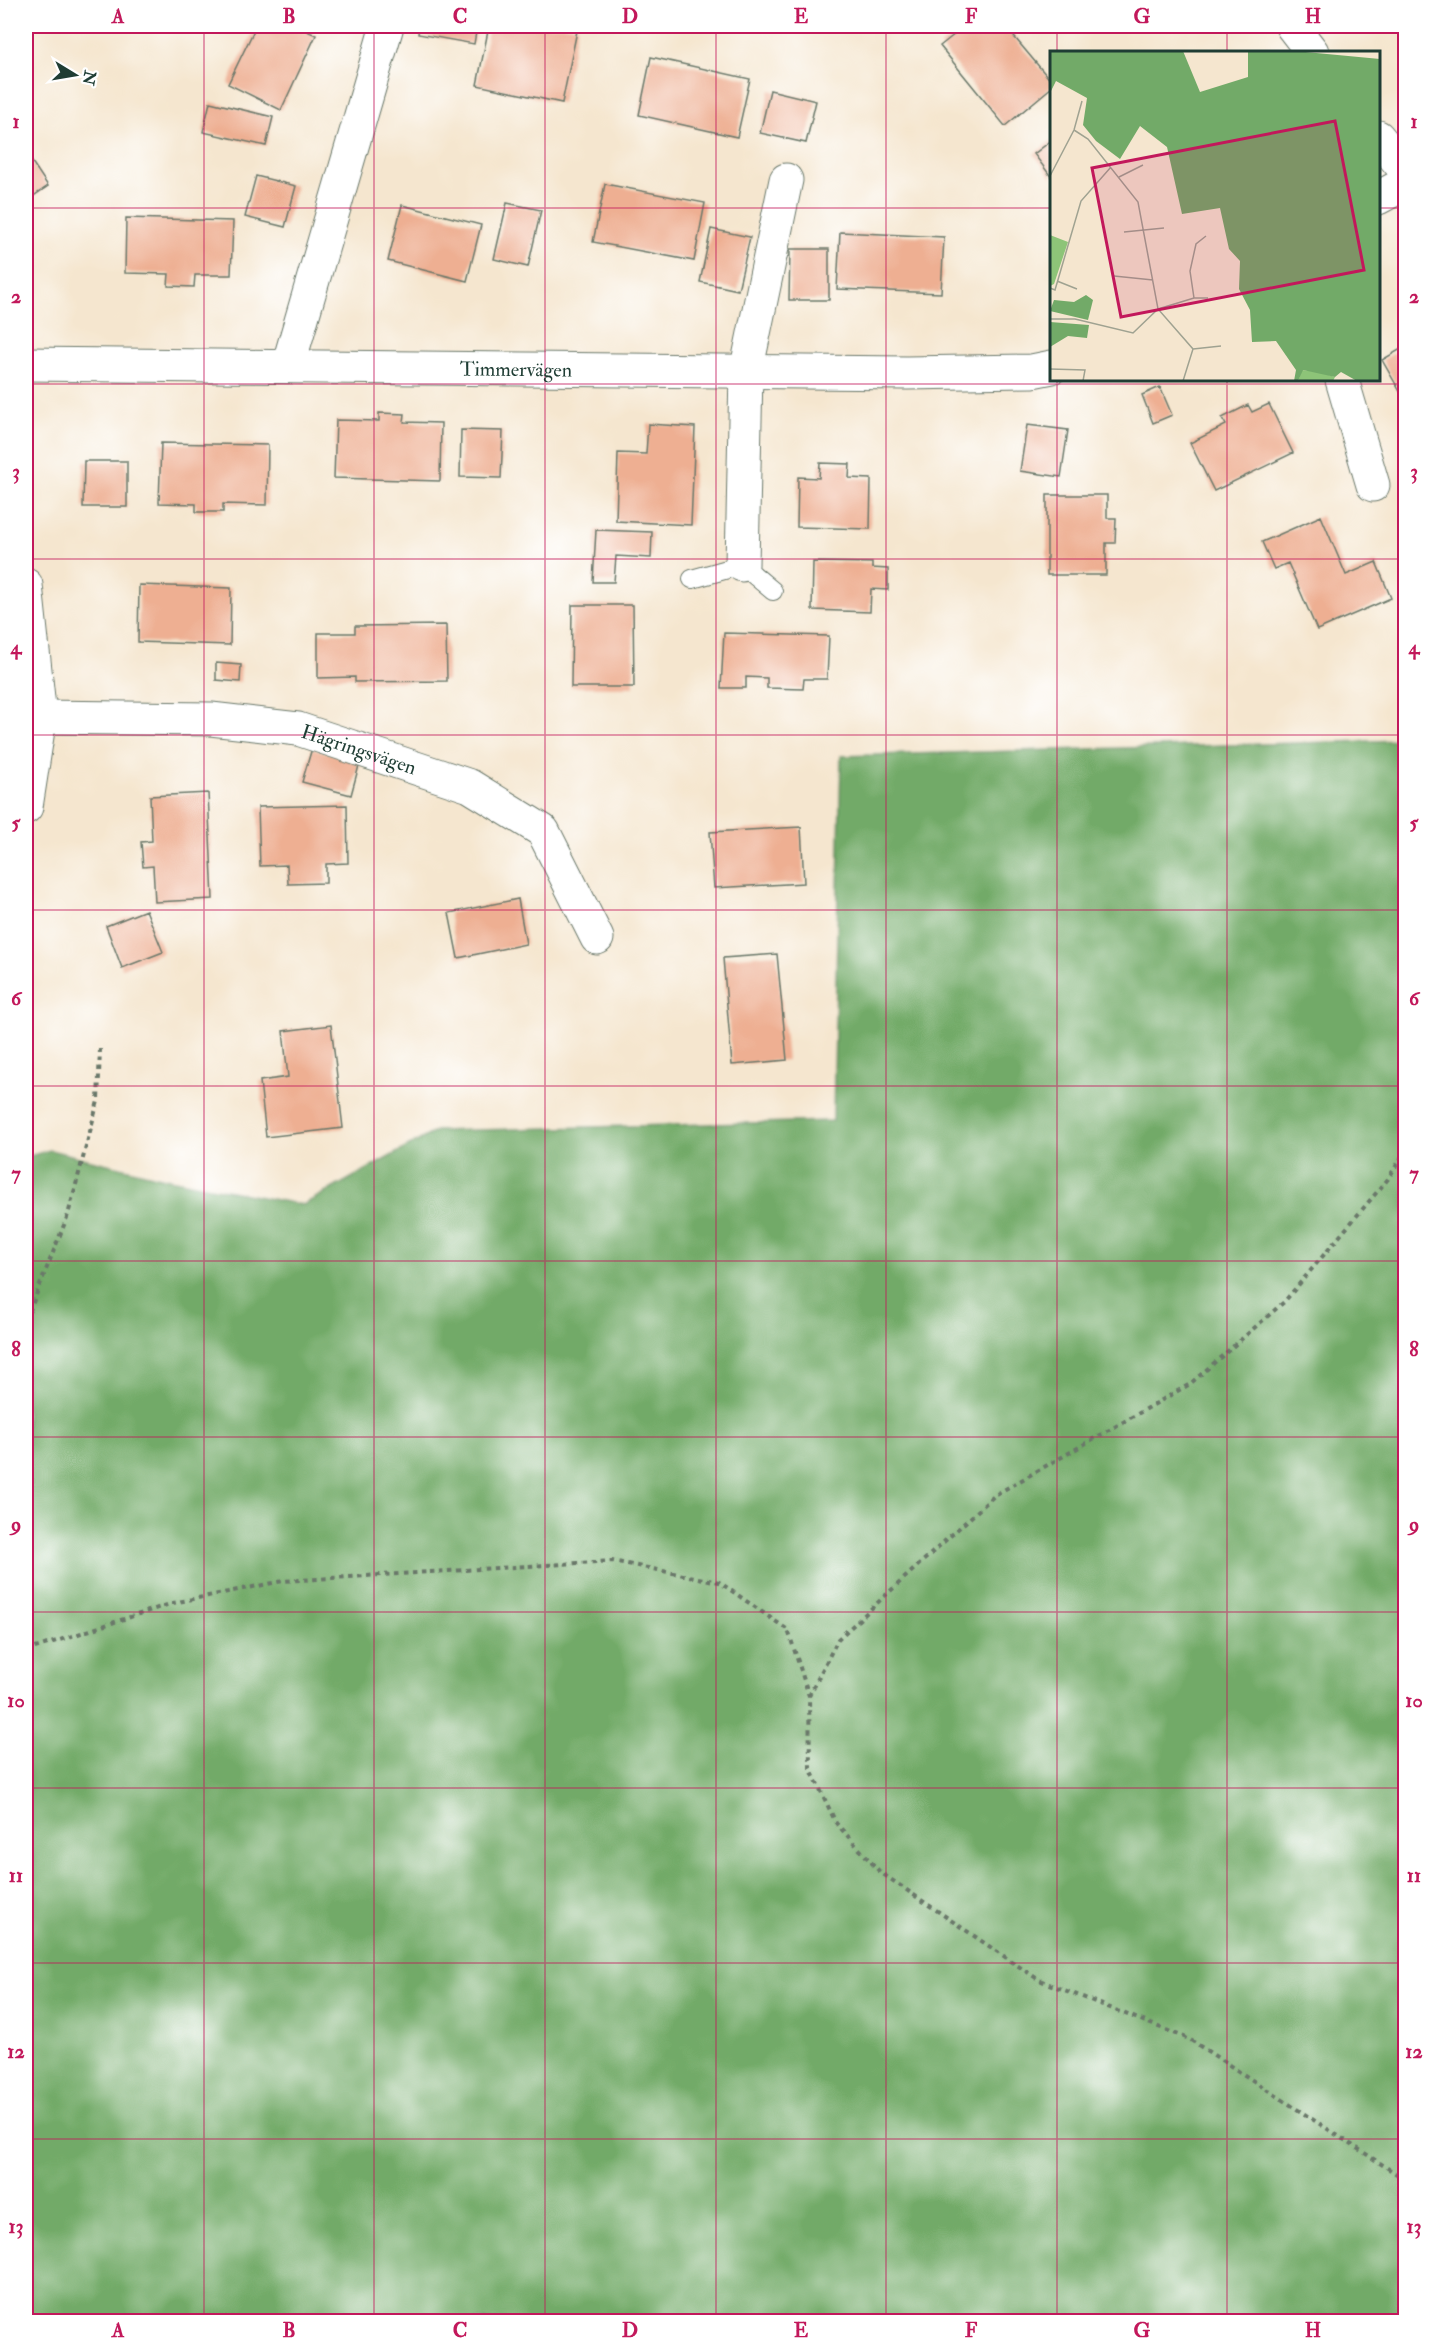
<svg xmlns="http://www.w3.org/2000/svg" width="1431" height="2347" font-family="'IM FELL Double Pica',serif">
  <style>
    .forest { fill: #72aa68; stroke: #48744e; stroke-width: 1.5 }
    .building { fill: #eeaf92 }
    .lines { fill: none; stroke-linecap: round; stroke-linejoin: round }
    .service-casing { stroke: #6a786a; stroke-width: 20 }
    .minor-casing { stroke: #6a786a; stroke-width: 35 }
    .path { stroke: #6a786a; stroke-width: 4; stroke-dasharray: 4.5 4.5; stroke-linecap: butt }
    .service { stroke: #fff; stroke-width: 18 }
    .minor { stroke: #fff; stroke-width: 33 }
    .grid { fill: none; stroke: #c2185b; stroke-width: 1.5; stroke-opacity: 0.55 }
    .labels { text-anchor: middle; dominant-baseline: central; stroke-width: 4.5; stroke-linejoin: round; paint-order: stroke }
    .street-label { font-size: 20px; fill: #1f3d34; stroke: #fff }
    .inset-road { fill: none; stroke: #9fa291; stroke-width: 1.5 }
    .view { fill: #c2185b; fill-opacity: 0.15; stroke: #c2185b; stroke-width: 3 }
    .inset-edge { fill: none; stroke: #1f3d34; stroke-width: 3 }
    .neatline { fill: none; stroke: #c2185b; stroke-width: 2 }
    .grid-label { font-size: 20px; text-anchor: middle; font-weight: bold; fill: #c2185b }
  </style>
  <rect width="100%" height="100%" fill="#fff"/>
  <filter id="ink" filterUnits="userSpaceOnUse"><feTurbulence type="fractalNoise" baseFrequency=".0167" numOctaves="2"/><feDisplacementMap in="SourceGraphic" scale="12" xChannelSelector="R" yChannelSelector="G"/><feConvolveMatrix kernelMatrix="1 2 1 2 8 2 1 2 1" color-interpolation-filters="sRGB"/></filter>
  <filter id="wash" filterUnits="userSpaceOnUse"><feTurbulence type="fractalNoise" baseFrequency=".008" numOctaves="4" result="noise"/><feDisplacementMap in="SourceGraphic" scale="24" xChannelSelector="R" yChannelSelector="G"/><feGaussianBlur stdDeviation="1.35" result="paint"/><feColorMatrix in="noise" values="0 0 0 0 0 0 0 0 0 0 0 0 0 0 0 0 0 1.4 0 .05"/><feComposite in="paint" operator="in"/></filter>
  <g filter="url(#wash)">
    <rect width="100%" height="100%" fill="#f5e6cf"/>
    <path class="forest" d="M1405,740v1581h-1379v-1164l24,-7 119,29 134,26 133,-74 397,-10 8,-365z"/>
    <g id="blocks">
      <path class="building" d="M256,26h40l20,9 -35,75 -53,-26z
        M419,26h58l-3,18 -56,-10z
        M489,26h89l-16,77 -85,-18z
        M965,26h40l47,56v5l-47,39 -65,-80z
        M651,57l99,22 -13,58 -98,-22z
        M770,90l46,11 -10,42 -46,-10z
        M210,102l63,15 -7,29 -63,-14z
        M1052,140v38l-18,-24z
        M26,153l22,33 -22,15z
        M256,176l40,10 -11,41 -40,-10z
        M605,184l100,19 -11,58 -101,-19z
        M507,203l34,7 -13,57 -34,-8z
        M402,205l79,20 -14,56 -79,-20z
        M126,218l107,3 -2,54h-36l-1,12 -26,-1 1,-12 -44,-1z
        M711,229l39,8 -12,53 -38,-8z
        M840,232l104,5 -3,56 -104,-4z
        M790,249h39v51h-40z
        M1406,346v56l-24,-42z
        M1160,387l12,28 -19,8 -11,-28z
        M1269,404l24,49 -79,38 -24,-48 36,-18 -4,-7 26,-13 4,7z
        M379,413l26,1 -1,8 37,1 -1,58 -106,-3 2,-58 43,1z
        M648,424l47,3 -4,98 -75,-4 2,-68 28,1z
        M1027,425l41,5 -7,47 -41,-6z
        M461,430l42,1 -2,47 -41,-1z
        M161,443l107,2 -1,60 -44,-1v8h-27v-8l-37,-1z
        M84,461h43v46h-44z
        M820,463l30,1 -1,14 22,1 -1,50 -73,-2 1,-50 21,1z
        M1047,495h60v23h9l-1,25h-9v32h-59z
        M1321,516l25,59 30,-13 15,36 -74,32 -29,-67 -14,6 -12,-27z
        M596,530l56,2 -1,26 -35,-2 -2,26h-21z
        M813,562l59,1v5l16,1v21l-17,-1 -1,23 -58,-2z
        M139,585l92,3 -1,57 -92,-3z
        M572,605h61l1,82h-63z
        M446,625l1,56 -92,1v-5l-37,1v-45h37v-7z
        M724,633l105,3 -2,43h-23l-1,10 -36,-1v-10l-21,-1v11h-25z
        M216,663l25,2 -1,17 -24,-2z
        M312,748l48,14 -9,33 -49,-13z
        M208,793l5,106 -58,3 -2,-36 -10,1 -2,-25 11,-1 -2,-45z
        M347,805l1,58 -22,1v19l-38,1 -1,-19 -27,1 -2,-59z
        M801,827l3,56 -90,5 -4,-56z
        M518,899l8,45 -68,14 -9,-45z
        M146,910l17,42 -41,16 -16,-42z
        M777,954l10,106 -55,5 -9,-107z
        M331,1025l12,103 -77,9 -6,-56 28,-4 -5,-46z"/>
    </g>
  </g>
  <g filter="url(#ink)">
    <use href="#blocks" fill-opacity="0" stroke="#6a786a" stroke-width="1.5"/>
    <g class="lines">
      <defs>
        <path id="service" d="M692,579l50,-14 31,26"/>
        <g id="minor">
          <path d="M1292,26l20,26"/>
          <path d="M1378,137l28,34"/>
          <path d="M1378,198l28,-15"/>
          <path id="s1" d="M26,364l881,9 125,-2 20,-4"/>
          <path d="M288,366l99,-340"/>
          <path d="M1342,380l31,105"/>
          <path d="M742,565l4,-193 40,-192"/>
          <path d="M26,585l14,132"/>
          <path id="s2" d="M26,807l14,-90 171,2 87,10 172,57 73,45 54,107"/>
        </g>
      </defs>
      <use href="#service" class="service-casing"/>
      <use href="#minor" class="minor-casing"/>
      <path class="path" d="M26,1320l42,-105 30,-114 2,-52
        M26,1651l147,-48 110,-22 329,-20 107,21 69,48 21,66 1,72 26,55 44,49 159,108 150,59 217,141
        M809,1696l29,-57 157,-144 195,-111 94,-82 104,-123 18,-29"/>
      <use href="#service" class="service"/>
      <use href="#minor" class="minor"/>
    </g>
  </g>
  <path class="grid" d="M204,26v2296M374,26v2296M545,26v2296M716,26v2296M886,26v2296M1057,26v26M1227,26v26M26,208h1026M1378,208h28M1057,380v1942M1227,380v1942M26,384h1380M26,559h1380M26,735h1380M26,910h1380M26,1086h1380M26,1261h1380M26,1437h1380M26,1612h1380M26,1788h1380M26,1963h1380M26,2139h1380"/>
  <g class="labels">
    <g class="street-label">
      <text stroke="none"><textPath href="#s1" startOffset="490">Timmervägen</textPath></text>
      <text stroke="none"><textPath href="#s2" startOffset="414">Hägringsvägen</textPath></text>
    </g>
  </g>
  <g transform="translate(1050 51)">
    <rect width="330" height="330" fill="#f5e6cf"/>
    <path d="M0,184l18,7 -14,42 -4,2zM252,319l17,2 16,5 -2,4h-35z" fill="#8dc478"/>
    <path d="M0,0h133l17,41 48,-15v-26h47l85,8v322h-23l-16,-9 -6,5 -32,-7 -5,11h-4l2,-11 -20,-29 -24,1 -2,-32 -11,-21 1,-28 -11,-12 -9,-41 -38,6 -15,-67 -27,-21 -20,33 -24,-18 -13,-16 4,-27 -31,-17 -6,12zM36,244l7,5 -5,20 -38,-9 4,-11 20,2zM0,271l39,3 -2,13 -19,-2 -18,11z" fill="#72aa68"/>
    <path class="inset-road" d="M24,79l14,9 50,63 20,107 35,40 -10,32M0,125l24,-46 8,-29M69,126l24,-12M74,181l40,-4M156,185l-10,8 -6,27 4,27h14M64,225l39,4M7,230l20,8M0,237l5,2 26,-89 30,-34M0,268h25l58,14 25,-24 36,-11M143,298l28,-3M0,318l35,1 -2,11"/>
    <path class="view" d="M285,70l29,149 -243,47 -29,-149z"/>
    <rect width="330" height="330" class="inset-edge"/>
  </g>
  <rect width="1431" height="2347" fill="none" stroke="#fff" stroke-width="66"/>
  <g transform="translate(75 75) rotate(101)" stroke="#ffffff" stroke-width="4.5" paint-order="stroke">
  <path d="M0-4.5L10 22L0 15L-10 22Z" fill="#1f3d34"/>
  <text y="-9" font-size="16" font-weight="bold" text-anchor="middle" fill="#1f3d34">N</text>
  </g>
  <rect x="33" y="33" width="1365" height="2281" class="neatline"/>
  <g class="grid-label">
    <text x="118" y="23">A</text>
    <text x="289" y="23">B</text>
    <text x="460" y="23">C</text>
    <text x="630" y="23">D</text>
    <text x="801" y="23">E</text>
    <text x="971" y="23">F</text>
    <text x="1142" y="23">G</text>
    <text x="1313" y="23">H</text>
    <text x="16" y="128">1</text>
    <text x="1414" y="128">1</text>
    <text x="16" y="303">2</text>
    <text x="1414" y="303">2</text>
    <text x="16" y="478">3</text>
    <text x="1414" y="478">3</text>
    <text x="16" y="654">4</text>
    <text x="1414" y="654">4</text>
    <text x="16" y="829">5</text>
    <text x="1414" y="829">5</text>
    <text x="16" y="1005">6</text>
    <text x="1414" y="1005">6</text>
    <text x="16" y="1180">7</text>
    <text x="1414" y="1180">7</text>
    <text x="16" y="1356">8</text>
    <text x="1414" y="1356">8</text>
    <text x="16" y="1531">9</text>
    <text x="1414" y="1531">9</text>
    <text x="16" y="1707">10</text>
    <text x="1414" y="1707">10</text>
    <text x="16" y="1882">11</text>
    <text x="1414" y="1882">11</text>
    <text x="16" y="2058">12</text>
    <text x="1414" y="2058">12</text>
    <text x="16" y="2233">13</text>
    <text x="1414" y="2233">13</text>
    <text x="118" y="2337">A</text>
    <text x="289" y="2337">B</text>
    <text x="460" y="2337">C</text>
    <text x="630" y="2337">D</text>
    <text x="801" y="2337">E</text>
    <text x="971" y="2337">F</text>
    <text x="1142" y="2337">G</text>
    <text x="1313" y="2337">H</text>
  </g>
</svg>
